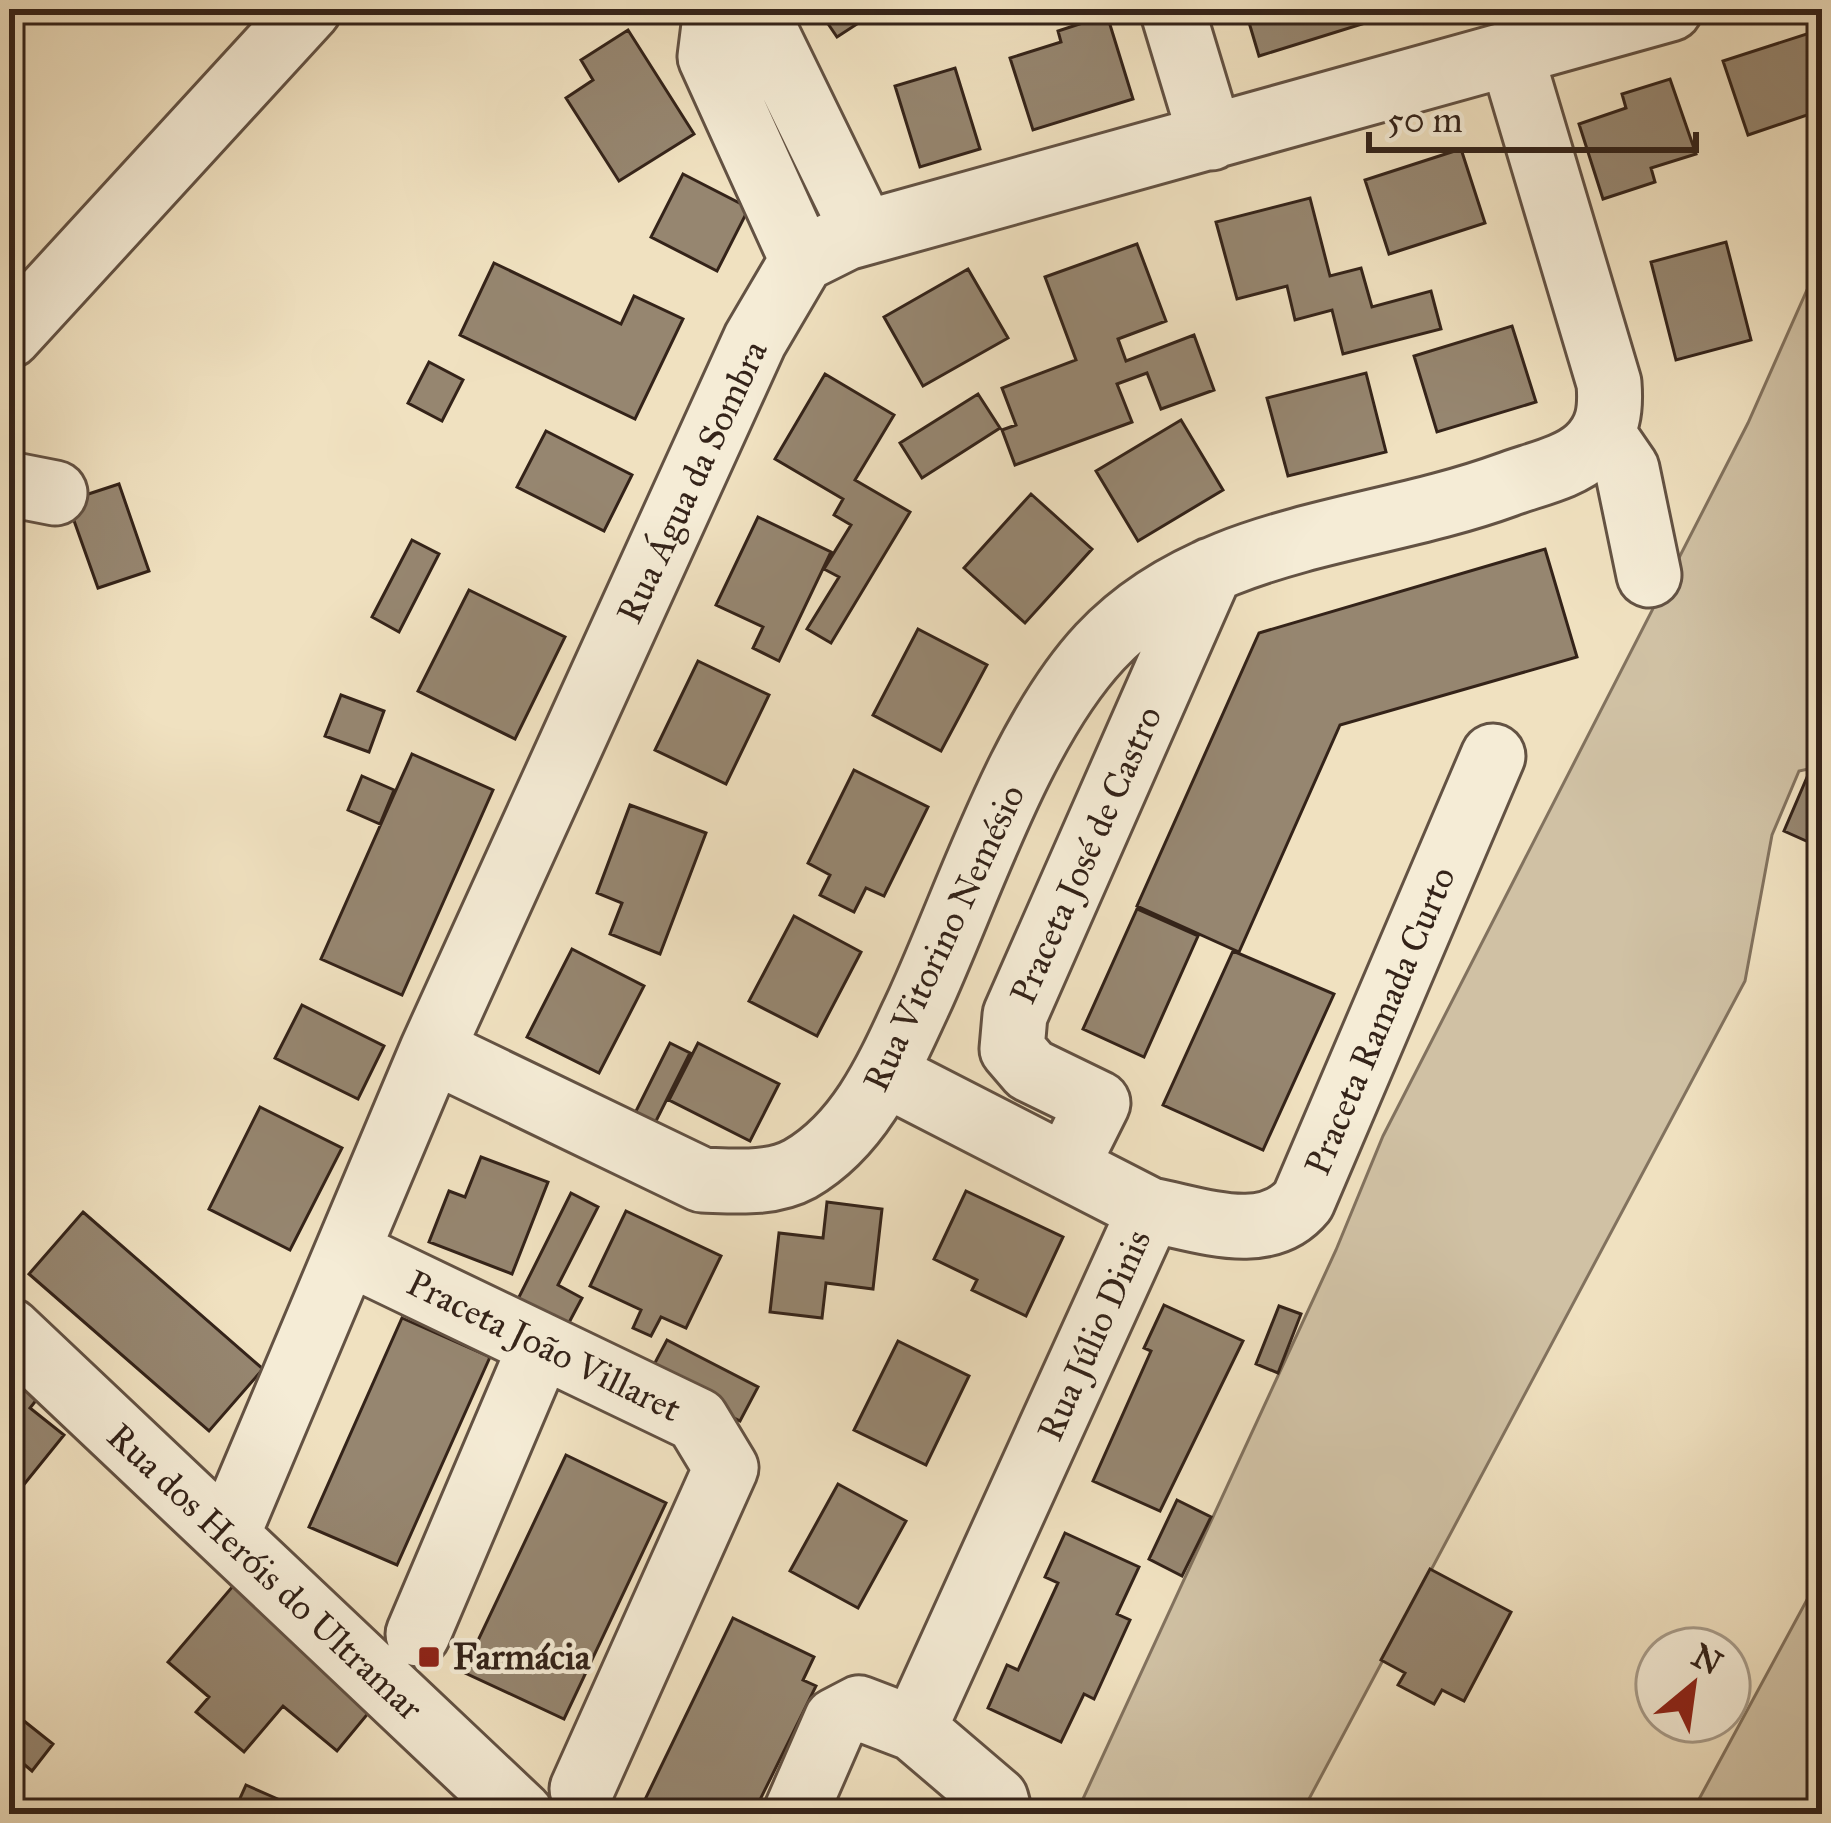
<svg xmlns="http://www.w3.org/2000/svg" width="1831" height="1823" font-family="'IM FELL Great Primer',serif">
  <style>
    .green { fill: #d0c1a4; stroke: #82725e; stroke-width: 3 }
    .building { fill: #968670; stroke: #342319; stroke-width: 3 }
    .lines { fill: none; stroke-linecap: round; stroke-linejoin: round }
    .minor-casing { stroke: #635243; stroke-width: 69 }
    .minor { stroke: #f5ecd6; stroke-width: 63 }
    .poi-dot { fill: #8f2418; stroke: #f5ecd6; stroke-width: 4.5 }
    .labels { text-anchor: middle; dominant-baseline: central; stroke-width: 9; stroke-linejoin: round; paint-order: stroke }
    .street-label { font-size: 36px; fill: #342319; stroke: #f5ecd6 }
    .poi-label { font-size: 36px; font-weight: bold; fill: #342319; stroke: #f5ecd6; text-anchor: start }
  </style>
  <rect width="100%" height="100%" fill="#f0e1c0"/>
  <filter id="stains"><feTurbulence type="fractalNoise" baseFrequency=".00167" numOctaves="4"/><feColorMatrix values="0 0 0 0 .2 0 0 0 0 .09 0 0 0 0 .02 0 0 0 .5 -.17"/></filter>
  <radialGradient id="worn" r=".72"><stop offset=".6" stop-color="#630" stop-opacity="0"/><stop offset="1" stop-color="#630" stop-opacity=".3"/></radialGradient>
  <path class="green" d="M1822,256v510l-23,5 -27,64 -27,146 -444,833h-225l260,-564 47,-114 365,-713z
    M1822,1572v242h-131z"/>
  <path class="building" d="M818,9h62l-43,28z
    M1245,9h112l5,15 -103,32z
    M1107,15l26,84 -100,31 -23,-72 51,-16 -3,-11z
    M628,30l66,104 -75,47 -53,-83 27,-18 -12,-20z
    M1819,30l3,80 -74,25 -25,-74z
    M955,68l25,81 -60,18 -25,-81z
    M1670,79l26,75 -45,14 4,14 -52,17 -24,-75 47,-16 -4,-14z
    M1461,149l24,74 -96,31 -24,-74z
    M683,174l66,34 -32,63 -66,-34z
    M1310,198l20,78 31,-8 11,39 59,-16 10,38 -98,25 -11,-44 -37,10 -8,-34 -50,13 -21,-77z
    M1726,242l25,98 -75,20 -25,-98z
    M1137,244l29,77 -48,18 8,22 68,-26 20,55 -53,19 -14,-36 -30,11 15,38 -117,43 -13,-35 14,-5 -14,-37 74,-28 -31,-83z
    M494,263l127,61 13,-28 49,23 -48,100 -175,-84z
    M968,269l40,69 -85,48 -39,-69z
    M1512,326l24,76 -99,30 -23,-76z
    M429,362l34,18 -21,41 -34,-18z
    M1366,373l20,79 -98,24 -21,-78z
    M825,374l69,41 -39,65 55,32 -79,131 -24,-14 32,-52 -15,-8 27,-44 -17,-10 9,-16 -68,-40z
    M978,394l22,34 -78,50 -22,-35z
    M1181,420l42,70 -85,51 -42,-70z
    M546,431l86,44 -28,56 -87,-44z
    M119,484l30,87 -51,17 -31,-87z
    M1031,494l61,55 -67,74 -61,-55z
    M758,517l73,35 -52,109 -26,-13 10,-21 -47,-22z
    M412,540l27,14 -40,78 -27,-15z
    M1545,549l32,108 -237,68 -101,227 -102,-46 122,-273z
    M469,590l96,47 -50,102 -97,-48z
    M918,629l69,36 -46,86 -68,-36z
    M698,661l71,34 -43,89 -71,-34z
    M341,695l43,16 -15,41 -44,-16z
    M412,754l81,36 -91,205 -81,-36z
    M854,770l74,37 -44,89 -18,-8 -12,24 -34,-17 10,-20 -22,-12z
    M1808,775l14,6v67l-38,-17z
    M362,776l32,14 -14,34 -32,-14z
    M630,805l76,28 -46,121 -50,-20 12,-31 -25,-10z
    M1137,909l61,27 -54,121 -61,-28z
    M794,916l67,36 -44,84 -68,-35z
    M572,949l72,37 -45,87 -72,-36z
    M1233,951l101,43 -71,156 -100,-45z
    M302,1005l82,41 -26,53 -83,-41z
    M670,1043l20,10 -37,74 -20,-10z
    M698,1043l81,41 -29,57 -81,-41z
    M260,1107l82,41 -52,102 -81,-41z
    M481,1157l67,25 -36,92 -83,-32 20,-51 16,6z
    M966,1191l97,46 -37,79 -54,-26 5,-10 -43,-21z
    M571,1193l27,14 -40,78 24,13 -18,34 -50,-25z
    M827,1202l55,7 -9,80 -47,-6 -4,35 -52,-6 9,-79 44,5z
    M626,1211l95,45 -35,72 -25,-11 -10,19 -18,-8 8,-18 -51,-24z
    M83,1212l180,157 -54,62 -180,-157z
    M1164,1305l79,36 -83,170 -67,-30 58,-130 -7,-3z
    M1279,1306l22,8 -23,59 -22,-9z
    M402,1318l88,39 -93,208 -88,-38z
    M667,1340l91,47 -18,34 -91,-47z
    M898,1341l71,35 -43,89 -72,-35z
    M9,1374l29,24 -8,10 34,27 -55,68z
    M566,1455l100,48 -102,216 -101,-47z
    M838,1484l68,37 -48,87 -68,-37z
    M1177,1500l34,17 -29,59 -33,-17z
    M1065,1533l74,34 -22,47 13,6 -36,79 -10,-5 -23,48 -73,-34 19,-43 11,5 40,-87 -13,-6z
    M1430,1569l81,43 -47,89 -22,-11 -8,14 -36,-19 7,-12 -24,-13z
    M233,1586l142,119 -38,46 -54,-45 -39,46 -48,-40 13,-15 -41,-35z
    M733,1618l81,39 -11,23 13,6 -63,128h-115z
    M9,1709l44,35 -21,27 -19,-16 -4,5z
    M246,1785l43,19 -4,10h-52z"/>
  <g class="lines">
    <defs>
      <path id="minor" d="M716,9l-6,48 92,203
        M724,9l42,23 98,201
        M1172,9l39,129
        M9,336l300,-327
        M1603,434l24,35 22,106
        M9,484l46,9
        M432,1050l270,130c32,1 69,5 98,-11 62,-36 90,-105 119,-167 50,-109 100,-268 181,-355 105,-113 269,-112 406,-162 26,-10 63,-17 83,-36 20,-19 22,-40 20,-66l-98,-329
        M885,1074l265,136 -236,519
        M1066,1167l32,-64 -68,-33 -18,-21 3,-34 196,-445
        M1150,1210c50,9 116,36 153,-9l190,-445
        M347,1252l350,168 29,48 -144,321
        M9,1330l512,484
        M227,1536l205,-486 323,-710 47,-80 44,-22 824,-229
        M418,1634l123,-289
        M795,1814l41,-94 23,-12 55,21 82,70 4,15"/>
    </defs>
    <use href="#minor" class="minor-casing"/>
    <use href="#minor" class="minor"/>
  </g>
  <rect class="poi-dot" x="417" y="1645" width="24" height="24" rx="6"/>
  <g class="labels">
    <g class="street-label">
      <text transform="translate(692 482) rotate(-65)">Rua Água da Sombra</text>
      <text transform="translate(1086 855) rotate(-66)">Praceta José de Castro</text>
      <text transform="translate(944 938) rotate(-65)">Rua Vitorino Nemésio</text>
      <text transform="translate(1380 1021) rotate(-67)">Praceta Ramada Curto</text>
      <text transform="translate(1094 1335) rotate(-66)">Rua Júlio Dinis</text>
      <text transform="translate(544 1346) rotate(26)">Praceta João Villaret</text>
      <text transform="translate(265 1572) rotate(43)">Rua dos Heróis do Ultramar</text>
    </g>
    <g class="poi-label">
      <text x="453" y="1657">Farmácia</text>
    </g>
  </g>
  <rect width="1831" height="1823" fill="none" stroke="#f0e1c0" stroke-width="48"/>
  <rect x="12" y="12" width="1807" height="1799" fill="none" stroke="#342319" stroke-width="6"/>
  <rect x="24" y="24" width="1783" height="1775" fill="none" stroke="#342319" stroke-width="3"/>
  <g transform="translate(1693 1685) rotate(29)"><circle r="57" fill="#f5ecd6" stroke="#a89c8a" stroke-width="3"/>
  <path d="M0-9L21 45L0 30L-21 45Z" fill="#8f2418"/>
  <text y="-18" font-size="33" font-weight="bold" text-anchor="middle" fill="#342319">N</text>
  </g>
  <path d="M1369 132v18h327v-18" fill="none" stroke="#342319" stroke-width="6"/>
  <text x="1387" y="132" font-size="36" fill="#342319" stroke="#f5ecd6" stroke-width="9" paint-order="stroke">50 m</text>
  <rect width="100%" height="100%" filter="url(#stains)"/>
  <rect width="100%" height="100%" fill="url(#worn)"/>
</svg>
